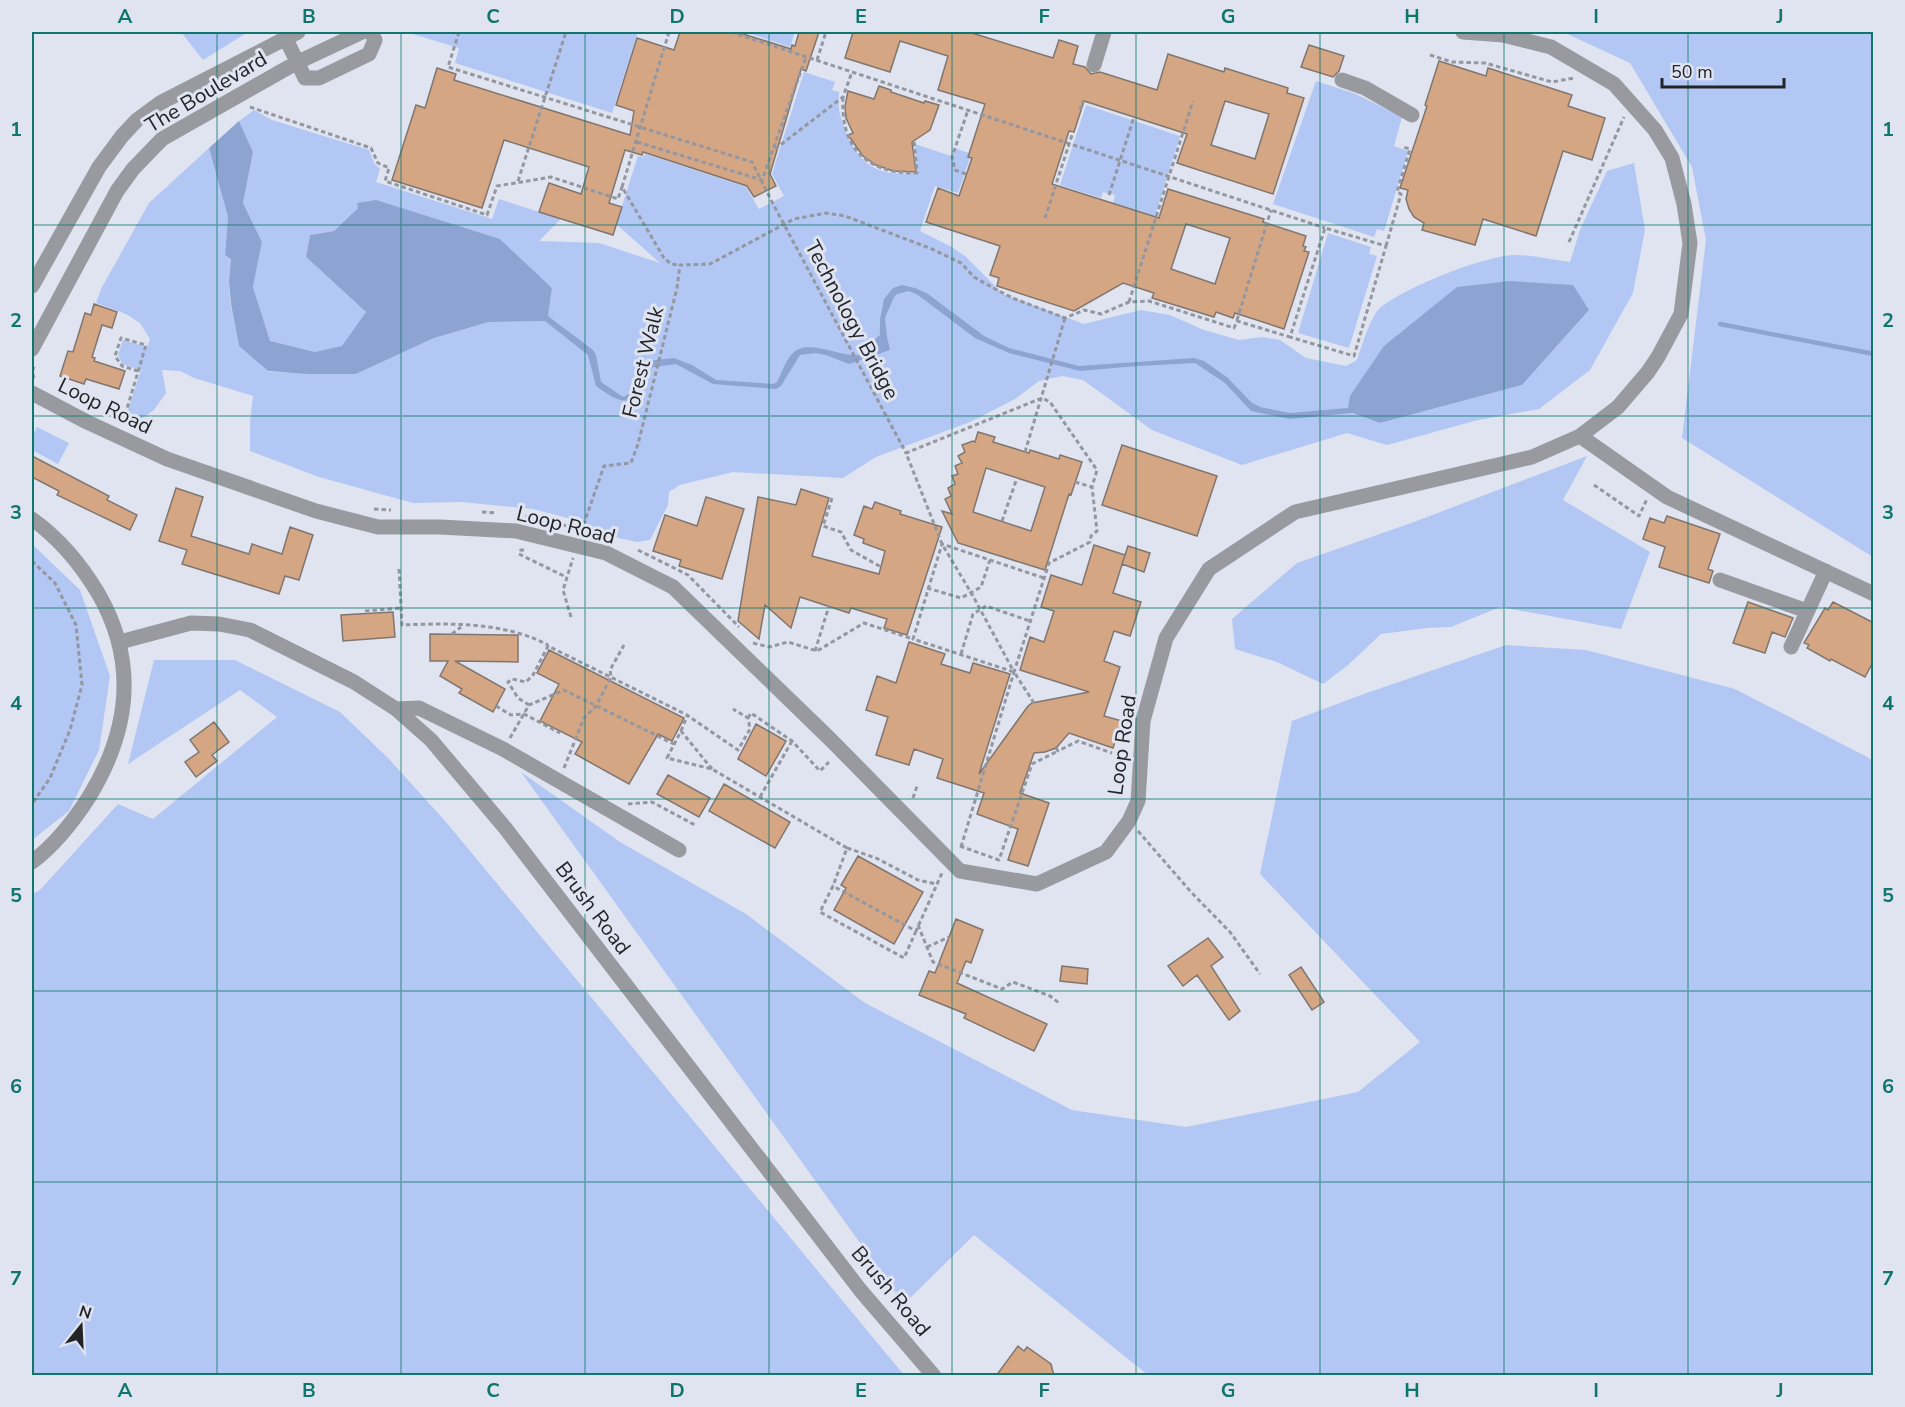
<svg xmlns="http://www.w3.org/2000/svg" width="1905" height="1407" font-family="'Nunito Sans',sans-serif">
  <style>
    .green { fill: #b2c7f4; fill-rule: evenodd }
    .water { fill: #8da3d1 }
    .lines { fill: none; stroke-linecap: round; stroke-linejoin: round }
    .stream { stroke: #8da3d1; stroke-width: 4.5 }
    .building { fill: #d5a684; stroke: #81766f; stroke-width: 1.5; fill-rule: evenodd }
    .path { stroke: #9497a0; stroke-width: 3; stroke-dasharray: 4.5 3; stroke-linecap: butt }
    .minor { stroke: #989a9f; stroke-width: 15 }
    .path-bridge { stroke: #9497a0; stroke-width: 3; stroke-dasharray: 4.5 3; stroke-linecap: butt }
    .grid { fill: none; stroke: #0f766e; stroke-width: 1.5; stroke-opacity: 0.55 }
    .labels { text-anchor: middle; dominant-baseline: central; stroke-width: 6; stroke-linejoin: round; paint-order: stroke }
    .street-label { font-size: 21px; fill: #222428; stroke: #dfe4f0 }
    .neatline { fill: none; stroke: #0f766e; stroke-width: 2 }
    .grid-label { font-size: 20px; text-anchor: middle; font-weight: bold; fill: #0f766e }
  </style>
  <rect width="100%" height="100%" fill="#dfe4f0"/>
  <path class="green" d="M181,32h67l-45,28z
    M406,32h232l-26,81 -157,-50 4,-15z
    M748,32h47l-5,15 -42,-14z
    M1563,32h310v525l-191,-119 24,-198 -14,-73 -62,-104z
    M804,72l31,10 -3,8 7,2c-1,20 0,19 6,37 13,37 34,48 72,44l-2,-29 36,12 3,-8 15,5 -1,4 2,1 -12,35 -23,-7 -15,45 30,15 15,10 38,38 81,30 57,-14 29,5 34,15 35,10 23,-3 18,3 26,18 40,8 11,-6c5,-14 12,-40 22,-51 22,-20 106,-54 136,-54 18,0 37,5 55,7l10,-32 27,-59 27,-8 11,67 -12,63 -43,77 -51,39 -61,11 -91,25 -40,-12 -105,32 -90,-35 -69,-50 -21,-4 -23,5 -24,18 -45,23 -94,35 -33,21 -110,-6 -53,13 -11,7 -1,13 -18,35 -13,2 -23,-5 -39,-17 -42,-11 -71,-7 -49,1 -94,-26 -69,-26v-29l3,-26 -59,-18 -14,-7 -18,-1 4,23 -12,17 -23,16 -7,-4 17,-52 -19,-6 -4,-9 5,-15 24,7 3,-8 -10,-16 -14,-9 -30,-11 5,-14 48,-86 60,-55 19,69 -3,38 6,3 -2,23 1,20 9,45 30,26 87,2 78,-36 55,-16 58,-1 5,-33 -52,-49 -142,-31 -24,23 -24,4 -4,22 60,55 -24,35 -27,5 -45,-10 -17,-55 9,-45 -19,-39 10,-51 -14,-31 15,-11 18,10 97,30 5,13 6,6 -4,13 116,37 7,-20 62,20 -22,22 60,2 61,20 -44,-39 22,-68 5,1 2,-3 101,33 13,22 25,-13 -12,-22zM1589,310l-67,75 -142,38 -32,-11z
    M1316,81l40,13 46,23 -8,29 14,5 -24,80 -7,-2 -3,8 -101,-33z
    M1086,105l94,31 -25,80 -42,-13 2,-8 -12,-3 -2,6 -41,-13z
    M1328,233l43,14 -2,7 8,2 -28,92 -51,-15z
    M37,427l32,16 -11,21 -26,-14v-13z
    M1587,456l-24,44 87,52 -29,77 -121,-22 -49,20 -24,1 -46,6 -33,31 -25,19 -46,-22 -42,-13 -3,-30 65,-56 117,-41z
    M32,544l48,46 30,86 -11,74 -30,61 -37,29z
    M1506,645l80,5 149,39 138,71v615h-725l-174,-140 -70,69 -383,-532 99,70 126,72 119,89 207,107 114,17 172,-35 62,-50 -160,-168 32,-153 66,-25z
    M154,660h81l105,52 48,46 58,64 458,553h-872v-481l8,-4 78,-86 35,15 124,-102 -37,-27 -112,74z"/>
  <path class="water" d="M239,121l14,31 -10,51 19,39 -9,45 17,54 45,11 27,-6 24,-34 -60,-55 4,-22 24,-4 24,-23 -1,-5 19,-3 124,39 52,49 -4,28 45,34 3,5 5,27 22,15 11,-5 9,-28 4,-3 27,-3 18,7 24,15 57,4 4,-2c5,-10 9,-22 16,-29 14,-15 48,4 65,2 5,-1 9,-4 14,-6l1,-8 7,-6v-15l4,-21 9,-11 9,-3 13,3 13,6 56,42 25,12 43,11 27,7 115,-8 10,3 24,17 23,24 9,5 30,6 58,-5 2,-12 34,-50 73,-59 53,-6 63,4 16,25 -67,75 -142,38 -28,-10 -62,6 -39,-8 -26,-28 -30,-20 -57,3 -58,5 -71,-18 -34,-15 -57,-43 -9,-4 -12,3 -3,3 -9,21 2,19 3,13 -41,14 -23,-9 -11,-2 -15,2 -19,31 -5,3 -63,-5 -37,-20 -28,4 -10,29c-17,9 -27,-1 -42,-11l-8,-31 -43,-34 -56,1 -55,16 -78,36h-48l-40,-3 -29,-25 -8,-42 -2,-23 2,-22 -6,-4 3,-38 -19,-69z"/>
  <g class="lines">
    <path class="stream" d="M1720,324l154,30"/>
  </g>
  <path class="building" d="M680,32h57l54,17 1,-4 3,1 4,-14h20l-13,39 -5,-2 -31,105 6,12 -22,11 -7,-11 -104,-34 -1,3 -17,-5 -16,53 13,4 -9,28 -74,-23 10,-29 32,11 8,-27 -85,-27 -22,68 -90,-28 24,-75 9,3 12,-40 19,6 -2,6 176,55 4,-24 -18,-6 21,-67 37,12z
    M853,32h116l84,26 6,-18 19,6 -5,18 12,3 6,7 9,-2 57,18 11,-36 56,18 1,-4 63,20 -1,5 17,5 -31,96 -96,-31 10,-29 -103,-33 -10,31 -5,-1 -17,53 107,34 9,-29 96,30 -1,3 43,14 -3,10 3,1 -2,4 5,1 -25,77 -49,-16 -2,5 -17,-6 -2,5 -62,-19 2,-5 -31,-10 -49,28 -77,-25 2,-8 -9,-3 10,-29 -74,-24 12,-34 21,8 13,-38 -4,-1 17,-53 -47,-14 10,-34 -48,-15 -10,31 -45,-14zM1225,101l44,13 -14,45 -44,-14zM1186,224l44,14 -15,46 -44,-15z
    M1309,45l35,11 -5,15 -6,6 -32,-10z
    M1439,61l47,15 2,-8 84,27 -4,11 37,12 -13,42 -29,-9 -27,85 -53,-17 -8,26 -53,-15 2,-7 -10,-6 -5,-8 -3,-10 2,-9 -8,-2 27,-82 -2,-1z
    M879,86l12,4v2l33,11 1,-2 14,4 -9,25 -18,12 4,30 -23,-1 -17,-6 -13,-9 -15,-21 5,-2 -7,-15 -1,-12 3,-15 26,8z
    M94,304l23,8 -5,16 -10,-3 -10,32 3,1 -1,3 31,10 -6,18 -33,-10 -2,5 -24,-8 8,-25 5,1 12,-39 6,2z
    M978,432l17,5 -2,5 36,11 1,-3 29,9 1,-4 22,7 -11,33 -2,-1 -24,76 -87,-27 -16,-32 10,3 -7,-15 6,-3 -3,-8 7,-4 -3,-8 6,-2 -3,-8 7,-3 -4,-7 7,-4 -3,-7 11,-4 2,1zM986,468l59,19 -14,44 -58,-19z
    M1122,445l95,31 -20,60 -95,-31z
    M32,456l77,40 -2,4 30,15 -7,15 -73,-35 2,-4 -27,-14z
    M176,488l27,9 -12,39 58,18 3,-10 30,10 8,-27 23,8 -14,45 -14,-4 -6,18 -97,-30 5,-14 -28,-9z
    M801,489l28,9 -17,58 67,18 6,-23 -22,-8 1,-4 -10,-4 10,-29 8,3 3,-7 26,9 -1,3 42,13 -35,108 -23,-7 3,-9 -36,-11 -2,5 -49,-16 -9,31 -26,-23 -6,34 -21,-18 20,-124 38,8z
    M706,497l38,12 -22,70 -43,-13 2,-6 -28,-9 12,-36 32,11z
    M1667,516l53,18 -12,35 5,2 -4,12 -50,-16 6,-20 -22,-8 7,-21 14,5z
    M1094,545l31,10 -12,38 28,9 -11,34 -16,-5 -10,30 16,6 -16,49 18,5 -9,27 -44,-15 -13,15 -11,4 -11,1 -14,40 29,10 -21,63 -20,-6 10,-31 -41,-15 7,-21 -47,-15 6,-19 -29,-10 -5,16 -33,-10 12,-38 -22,-7 11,-34 19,7 13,-41 36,12 -4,10 29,9 3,-10 37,11 -31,100 49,-68 4,-3 57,-11 -69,-22 10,-33 14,5 10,-31 -13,-4 10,-32 31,10z
    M1128,546l22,7 -6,19 -22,-8z
    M1748,602l45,16 -8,19 -13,-5 -7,21 -32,-10z
    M1833,602l41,21v37l-9,17 -34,-18 -1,2 -23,-13 2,-3 -5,-2 21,-35 3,2z
    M393,612l2,25 -52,4 -2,-26z
    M430,634l88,1v27l-63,-1 50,28 -12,23 -34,-19 3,-4 -22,-13 8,-15h-18z
    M549,650l135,68 -12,23 -14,-7 -29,50 -54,-30 7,-12 -42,-21 19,-37 -22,-11z
    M214,722l15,20 -17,13 5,6 -21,16 -11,-15 14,-10 -9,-12z
    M756,724l30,17 -20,35 -28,-17z
    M668,775l42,23 -11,19 -42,-23z
    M724,784l66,38 -15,26 -66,-37z
    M858,856l65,36 -29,52 -60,-34 12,-22 -5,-3z
    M956,919l27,11 -12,33 -5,-2 -9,22 90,41 -13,27 -70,-33 2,-4 -47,-19 10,-24 6,2z
    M1208,938l15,19 -12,9 29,45 -11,9 -32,-45 -14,11 -15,-20z
    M1062,966l26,3 -1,15 -27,-3z
    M1301,967l23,35 -12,8 -23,-35z
    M1018,1346l6,5 3,-4 24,17 3,12h-58z"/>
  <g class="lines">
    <path class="path" d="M459,32l-11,35 304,95 19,38
      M669,32l-47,155 42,71 7,6 9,1
      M731,32l594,196
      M1430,55l22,7 33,1 67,19 22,-4
      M817,60l9,-28
      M843,97c-3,50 23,77 74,76l-3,-32
      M250,107l121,41 7,15 11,5 -4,13 102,34 10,-29 54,-9 67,22 4,-12
      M1080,110l3,-9
      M637,142l125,38 44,-123
      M775,149l68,-52 9,-25
      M966,174l-11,-4 -3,-13 16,-47
      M518,181l48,-149
      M1109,195l25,-78
      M1045,218l28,-86
      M1569,242l55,-125
      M1386,246l15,-52 -4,-2 13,-43 -7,-2
      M1129,302l64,-201
      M1237,320l34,-110
      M34,378l-2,-6 3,-8
      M123,422l23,-77 -25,-7 -6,18 7,10 16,5
      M1025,452l40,-134
      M1075,482l17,5 5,-17 -47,-68 -8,-4 -136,55 36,91 31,52 41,76 35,-109 41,-21 1,-6 6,-5 -5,-44
      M1594,485l45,31 8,-17
      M832,498l-9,28 18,6 10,18 30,17
      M374,509l17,1
      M482,512l14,1
      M518,514l49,12
      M1002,521l15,-43
      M581,532l23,-66 27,-3 7,-19 39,-156 3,-23 30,-1 84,-45 32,-6 19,3 87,33 29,14 13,14 21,12 20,10 50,19 19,-8 17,4 28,-12 20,-1 85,27 3,-7 53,16 35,-109 61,18 -32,110 -64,-19
      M524,550h-3l-2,4 47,23
      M638,550l50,25 51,52
      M32,561l23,22 21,42 6,60 -12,45 -20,48 -18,26
      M399,569l3,56c48,-2 103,-3 146,20
      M927,588l34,10 20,-11 9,-27
      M365,611l36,-3
      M571,617l-8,-27 10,-32
      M452,634l9,-7
      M753,643l16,4 19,-5 29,9 47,-28 49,16
      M815,651l14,-45
      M961,654l12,-40 13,-8 44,15
      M1034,703l-20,-31 -101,-33 29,-95 102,34
      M529,705l-11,-7 -10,-16 4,-3 14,3 7,-7 15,-29 139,69 51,35 12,-21 -2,-11 -15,-9
      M496,706l15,9 13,-1 36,19
      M748,718l3,-5 41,28 28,30 9,-9
      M681,731l6,-15
      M510,738l19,-33 35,-15 110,54
      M1056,748l2,3 20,-10 34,12
      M564,768l20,-50 12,-12 15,-29 -1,-7 14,-25
      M712,769l-31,-38 -14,27 45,11 135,79 -14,38
      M760,797l32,-56
      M913,798l4,-12
      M628,804l24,-2 43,23
      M1138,831l53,61 39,40 30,42
      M960,846l39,14 33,-96 26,-13
      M961,847l53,-175
      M847,848l29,10 42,22 18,4
      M918,925l15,37 69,27 11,-7 37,14 9,7
      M916,931l-12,27 -84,-46 13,-26 83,45 26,-58
      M927,947l22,-10"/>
    <path class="minor" d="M285,37l20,41h14l50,-24 6,-14 -4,-8
      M1094,65l10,-33
      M1342,80l23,8 47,27
      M32,286l67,-119 23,-31 15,-16 23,-17 138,-71
      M32,349l85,-158 16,-22 29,-30 134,-76 66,-31
      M32,393l55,29 80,37 149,52 62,16h62l76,4 90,22 67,34 158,153 129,131 77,13 69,-32 23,-31 9,-20 5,-80 23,-83 43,-69 86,-57 237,-55 48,-21 38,-29 30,-35 10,-15 23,-43 9,-71 -6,-39 -12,-46 -17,-28 -41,-46 -63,-37 -48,-12 -40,-3
      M1580,436l87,61 207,97
      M32,519c28,20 48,44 66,74 40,69 32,137 -9,204 -16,25 -33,47 -57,65
      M1720,580l87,31
      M120,642l71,-19 28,1 31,6 104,52 42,27 35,31 75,89 355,462 73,85
      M1791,647l35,-76
      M396,709l23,-1 84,41 176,101"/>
    <path class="path-bridge" d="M771,200l135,253"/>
  </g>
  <path class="grid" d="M217,32v1344M401,32v1344M585,32v1344M769,32v1344M952,32v1344M1136,32v1344M1320,32v1344M1504,32v1344M1688,32v1344M32,225h1842M32,416h1842M32,608h1842M32,799h1842M32,991h1842M32,1182h1842"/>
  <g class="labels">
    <g class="street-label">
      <text transform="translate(206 92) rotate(-31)">The Boulevard</text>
      <text transform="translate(852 320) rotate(62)">Technology Bridge</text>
      <text transform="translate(643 362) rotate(-76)">Forest Walk</text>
      <text transform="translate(105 406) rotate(26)">Loop Road</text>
      <text transform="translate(566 525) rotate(14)">Loop Road</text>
      <text transform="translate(1122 745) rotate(-82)">Loop Road</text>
      <text transform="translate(593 908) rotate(53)">Brush Road</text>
      <text transform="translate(891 1291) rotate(50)">Brush Road</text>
    </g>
  </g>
  <rect width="1905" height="1407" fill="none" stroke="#dfe4f0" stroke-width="66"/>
  <g transform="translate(81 1326) rotate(18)" stroke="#dfe4f0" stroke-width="4.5" paint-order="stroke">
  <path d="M0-4.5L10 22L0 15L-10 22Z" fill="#222428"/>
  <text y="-9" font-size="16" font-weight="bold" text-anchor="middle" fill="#222428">N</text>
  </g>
  <path d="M1662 78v9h122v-9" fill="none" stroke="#222428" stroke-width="3"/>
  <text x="1671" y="78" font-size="18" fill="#222428" stroke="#dfe4f0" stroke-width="4.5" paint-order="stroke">50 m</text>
  <rect x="33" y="33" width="1839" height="1341" class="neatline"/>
  <g class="grid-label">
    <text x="125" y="23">A</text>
    <text x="309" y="23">B</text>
    <text x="493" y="23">C</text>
    <text x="677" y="23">D</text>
    <text x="861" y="23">E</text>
    <text x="1044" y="23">F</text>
    <text x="1228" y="23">G</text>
    <text x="1412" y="23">H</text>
    <text x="1596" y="23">I</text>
    <text x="1780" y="23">J</text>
    <text x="16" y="136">1</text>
    <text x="1888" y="136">1</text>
    <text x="16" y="327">2</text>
    <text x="1888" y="327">2</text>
    <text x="16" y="519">3</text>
    <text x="1888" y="519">3</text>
    <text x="16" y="710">4</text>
    <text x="1888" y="710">4</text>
    <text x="16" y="902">5</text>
    <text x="1888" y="902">5</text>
    <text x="16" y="1093">6</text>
    <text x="1888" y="1093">6</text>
    <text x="16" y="1285">7</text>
    <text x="1888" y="1285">7</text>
    <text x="125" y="1397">A</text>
    <text x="309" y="1397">B</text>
    <text x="493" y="1397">C</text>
    <text x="677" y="1397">D</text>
    <text x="861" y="1397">E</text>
    <text x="1044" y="1397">F</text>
    <text x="1228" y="1397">G</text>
    <text x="1412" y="1397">H</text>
    <text x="1596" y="1397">I</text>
    <text x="1780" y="1397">J</text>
  </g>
</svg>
